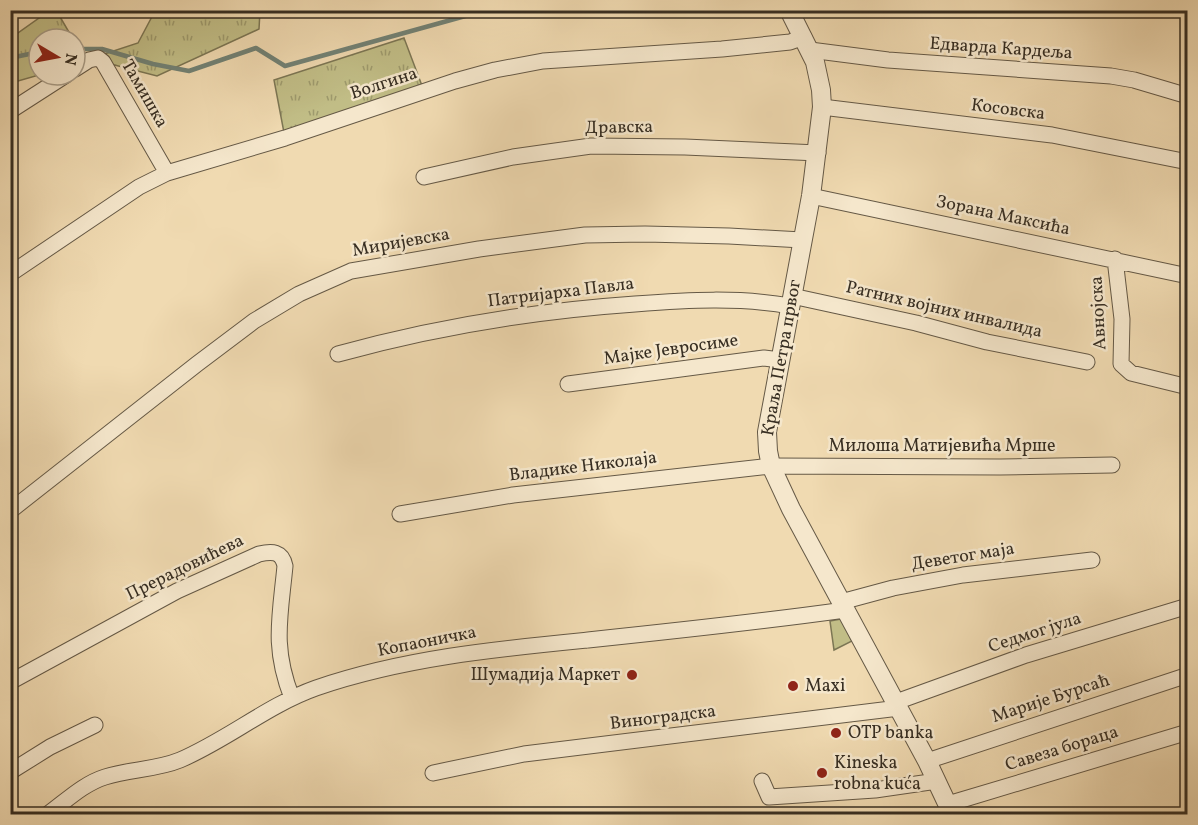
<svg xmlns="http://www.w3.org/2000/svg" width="1198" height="825" font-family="Vollkorn,serif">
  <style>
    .grass { fill: url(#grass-tufts); stroke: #7c7654; stroke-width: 1.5 }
    .green { fill: #c1bd86; stroke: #7c7654; stroke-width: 1.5 }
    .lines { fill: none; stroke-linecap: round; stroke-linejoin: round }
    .stream { stroke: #728275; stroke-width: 4.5 }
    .minor-casing { stroke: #655946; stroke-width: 17 }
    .tertiary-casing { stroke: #655946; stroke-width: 20 }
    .minor { stroke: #f5e7cc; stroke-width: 15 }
    .tertiary { stroke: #f5e7cc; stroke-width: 18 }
    .poi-dot { fill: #8f2418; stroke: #f5e7cc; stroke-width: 2 }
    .labels { text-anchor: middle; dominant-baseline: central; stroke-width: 5; stroke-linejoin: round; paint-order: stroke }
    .street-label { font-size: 18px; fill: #372e22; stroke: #f5e7cc }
    .poi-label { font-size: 18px; fill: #372e22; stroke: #f5e7cc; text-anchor: start }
  </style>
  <defs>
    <pattern id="grass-tufts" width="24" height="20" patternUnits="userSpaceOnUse" patternTransform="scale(1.5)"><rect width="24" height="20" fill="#c1bd86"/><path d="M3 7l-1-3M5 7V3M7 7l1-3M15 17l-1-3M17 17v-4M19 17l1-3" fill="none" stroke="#9e9a6d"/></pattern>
  </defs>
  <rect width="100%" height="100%" fill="#f0dab1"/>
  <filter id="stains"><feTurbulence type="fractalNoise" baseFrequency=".00333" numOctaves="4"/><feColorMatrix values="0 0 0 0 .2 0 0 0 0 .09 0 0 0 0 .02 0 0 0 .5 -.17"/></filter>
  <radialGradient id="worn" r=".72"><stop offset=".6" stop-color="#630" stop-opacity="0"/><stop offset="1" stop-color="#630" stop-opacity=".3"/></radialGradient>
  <path class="grass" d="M56,10l17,29h-34v36l-28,8v-45l38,-27z
    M155,11h105l-1,18 -102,47 -54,-14 -28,2v-22l11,18 52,-17z
    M404,38l20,53 -139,47 -11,-58z"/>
  <path class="green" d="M841,619l11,22 -18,9 -4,-29z"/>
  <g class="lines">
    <path class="stream" d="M75,49h27l51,15 36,7 67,-23 29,18 202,-56
      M10,58l29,-6"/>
    <defs>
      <path id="minor" d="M810,50l78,10 223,16 23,4 54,16
        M75,69l14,-9 9,-2 5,4 64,111
        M822,107l230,28 136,27
        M10,111l56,-36
        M424,177l89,-20 78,-11 94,1 133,6
        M811,196l377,80
        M1115,259l7,60 -1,45 10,9 57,14
        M10,274l129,-87 28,-14 118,-35 170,-57 40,-11 48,-9 179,-12 68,-7 14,-5
        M792,296l124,27 71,19 100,20
        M338,354c98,-27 196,-43 297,-50 53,-4 104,-7 155,2
        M568,384l196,-26 16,2
        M10,511l187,-147 57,-43 45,-27 52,-23 128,-22 106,-14 60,-1 84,2 73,4
        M400,514l113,-19 258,-29 229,1 112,-2
        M841,602l52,-14 70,-13 129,-15
        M10,682l167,-91 82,-37c13,-3 23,-3 26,12 -5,52 -13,81 7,132
        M896,702l130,-47 162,-49
        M927,761l261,-86
        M10,772l40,-25 45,-22
        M433,773l91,-19 375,-46
        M762,781l7,16 106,-7 62,-9
        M948,804l240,-72
        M48,814c18,-13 35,-30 57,-37 24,-8 51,-7 75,-17 47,-20 88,-55 136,-72 87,-30 181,-39 272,-48 86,-9 171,-18 257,-30"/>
      <path id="tertiary" d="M789,10l26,52 6,28 1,17 -11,89 -44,236 1,19 3,15 20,43 136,252 25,53"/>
    </defs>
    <use href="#minor" class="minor-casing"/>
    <use href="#tertiary" class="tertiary-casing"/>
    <use href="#minor" class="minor"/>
    <use href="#tertiary" class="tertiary"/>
  </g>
  <g class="poi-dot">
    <circle cx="632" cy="675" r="6"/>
    <circle cx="793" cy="686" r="6"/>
    <circle cx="836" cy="733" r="6"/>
    <circle cx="822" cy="773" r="6"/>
  </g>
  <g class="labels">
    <g class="street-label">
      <text transform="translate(1001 49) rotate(4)">Едварда Кардеља</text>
      <text transform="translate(384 84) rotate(-18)">Волгина</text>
      <text transform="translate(144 94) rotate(60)">Тамишка</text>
      <text transform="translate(1008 110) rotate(7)">Косовска</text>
      <text transform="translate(619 128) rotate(-1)">Дравска</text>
      <text transform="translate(1003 216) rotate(12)">Зорана Максића</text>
      <text transform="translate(401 243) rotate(-10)">Миријевска</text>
      <text transform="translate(561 293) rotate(-7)">Патријарха Павла</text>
      <text transform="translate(944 310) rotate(13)">Ратних војних инвалида</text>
      <text transform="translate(1099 313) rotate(-93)">Авнојска</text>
      <text transform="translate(671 350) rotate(-8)">Мајке Јевросиме</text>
      <text transform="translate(782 358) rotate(-80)">Краља Петра првог</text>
      <text x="942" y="446">Милоша Матијевића Мрше</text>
      <text transform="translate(583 467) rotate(-7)">Владике Николаја</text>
      <text transform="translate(963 557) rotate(-9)">Деветог маја</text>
      <text transform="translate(185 568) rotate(-26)">Прерадовићева</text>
      <text transform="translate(1035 633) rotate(-18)">Седмог јула</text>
      <text transform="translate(427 642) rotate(-11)">Копаоничка</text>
      <text transform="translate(1051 699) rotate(-18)">Марије Бурсаћ</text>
      <text transform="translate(663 718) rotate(-7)">Виноградска</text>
      <text transform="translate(1062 749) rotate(-17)">Савеза бораца</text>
    </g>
    <g class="poi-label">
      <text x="620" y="675" text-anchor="end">Шумадија Маркет</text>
      <text x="805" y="686">Maxi</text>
      <text x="848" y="733">OTP banka</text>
      <text x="834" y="763">Kineska<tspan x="834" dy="21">robna kuća</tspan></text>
    </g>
  </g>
  <rect width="1198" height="825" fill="none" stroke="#f0dab1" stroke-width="36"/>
  <rect x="12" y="12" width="1174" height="801" fill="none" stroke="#372e22" stroke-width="3"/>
  <rect x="18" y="18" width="1162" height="789" fill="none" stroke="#372e22" stroke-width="1.5"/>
  <g transform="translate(57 57) rotate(100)"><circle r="28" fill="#f5e7cc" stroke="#a99d88" stroke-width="1.5"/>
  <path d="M0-4.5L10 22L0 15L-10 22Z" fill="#8f2418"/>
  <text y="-9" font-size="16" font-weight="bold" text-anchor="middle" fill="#372e22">N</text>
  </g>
  <rect width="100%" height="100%" filter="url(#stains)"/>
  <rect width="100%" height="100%" fill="url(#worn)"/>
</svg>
